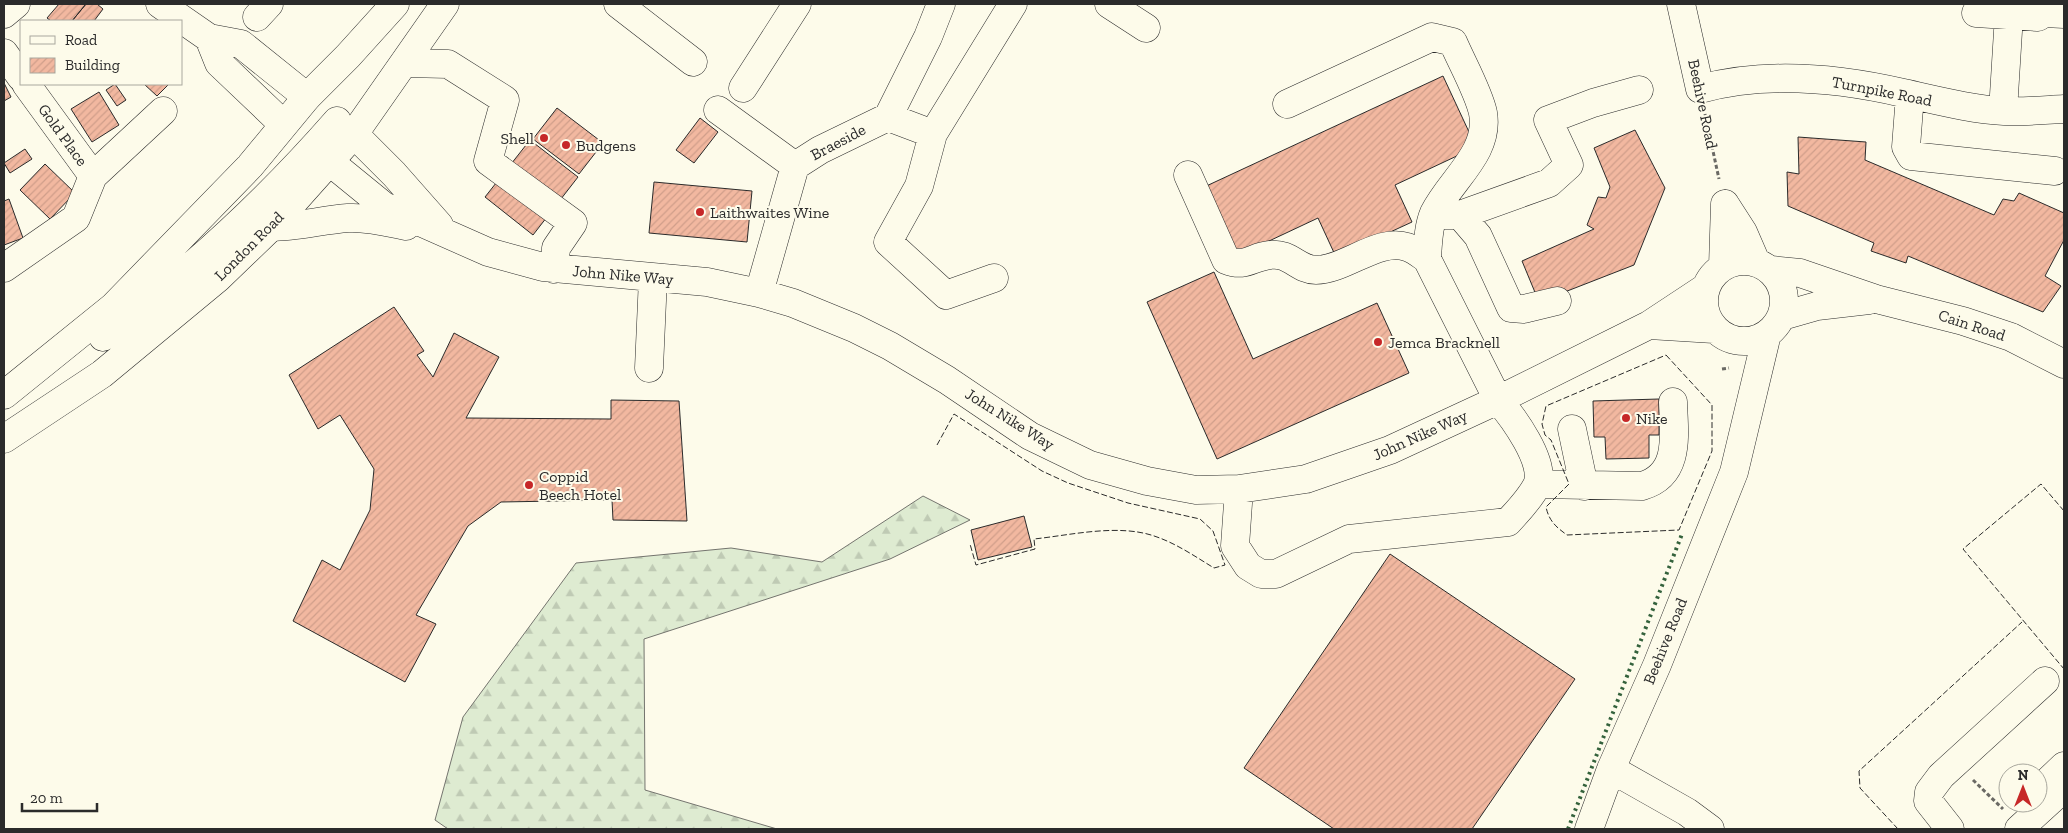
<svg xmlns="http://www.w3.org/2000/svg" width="2068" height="833" font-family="'Zilla Slab',serif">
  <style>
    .forest { fill: url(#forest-firs); stroke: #74746e }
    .building { fill: url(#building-hatch); stroke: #2b2b2b }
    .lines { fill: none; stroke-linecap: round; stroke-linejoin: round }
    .minor-casing { stroke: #2b2b2b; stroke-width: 29 }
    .major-casing { stroke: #2b2b2b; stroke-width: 29 }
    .path { stroke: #6a6964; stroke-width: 3; stroke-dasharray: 4 2.5; stroke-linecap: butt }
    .minor { stroke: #fdfbea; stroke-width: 28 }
    .major { stroke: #fdfbea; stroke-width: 28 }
    .hedge { stroke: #34623c; stroke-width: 4; stroke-dasharray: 2.5 4; stroke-linecap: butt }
    .fence { stroke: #2b2b2b; stroke-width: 1; stroke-dasharray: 6 2.5; stroke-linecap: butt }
    .poi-dot { fill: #c62828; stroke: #fdfbea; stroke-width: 2 }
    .labels { text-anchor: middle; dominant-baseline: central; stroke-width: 4; stroke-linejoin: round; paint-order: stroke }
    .street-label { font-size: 16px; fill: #2b2b2b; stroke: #fdfbea }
    .poi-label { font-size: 16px; fill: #2b2b2b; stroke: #fdfbea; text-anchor: start }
  </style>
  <defs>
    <pattern id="forest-firs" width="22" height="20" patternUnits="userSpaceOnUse" patternTransform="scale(1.25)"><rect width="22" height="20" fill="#deebd1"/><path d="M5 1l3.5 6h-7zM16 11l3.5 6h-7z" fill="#bfcab4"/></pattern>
    <pattern id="building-hatch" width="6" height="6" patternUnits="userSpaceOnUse" patternTransform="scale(1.25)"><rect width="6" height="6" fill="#f2b8a0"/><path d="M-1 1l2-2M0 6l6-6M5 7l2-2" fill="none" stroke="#d09e8a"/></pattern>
  </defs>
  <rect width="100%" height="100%" fill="#fdfbea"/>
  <path class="forest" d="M923,496l47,24 -80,39 -246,80 1,151 132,39h-329l-13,-9 28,-103 113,-154 155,-15 91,14z"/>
  <path class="building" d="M59,4h27l-14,17h-21l-4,-3z
    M86,4h11l6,5 -9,12h-22z
    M1443,76l33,71 -81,38 17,37 -76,35 -18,-39 -83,39 -33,-69z
    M4,83l7,14 -7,4z
    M115,84l11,16 -9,6 -11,-16z
    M144,84h25l-12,12z
    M99,92l20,33 -27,17 -21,-33z
    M557,108l46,35 -24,31 -46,-35z
    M700,118l18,14 -24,31 -18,-13z
    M1635,130l30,58 -31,77 -95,37 -17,-41 72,-32 -7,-4 11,-28 8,1 4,-11 -16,-39z
    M1798,137l68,5 -1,18 129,55 9,-16 11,2 5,-8 45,20v27l-19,36 16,10 -18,26 -135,-56 -2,7 -35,-12 3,-8 -86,-37 -1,-34 12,2z
    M530,140l48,37 -45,58 -48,-38z
    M25,149l7,10 -22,14 -6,-10z
    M45,164l30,29 -25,26 -30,-29z
    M654,182l98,9 -5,51 -98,-9z
    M9,199l14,39 -19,7v-44z
    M1214,272l39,87 124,-56 32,70 -192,86 -70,-157z
    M394,307l30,44 -7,4 16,22 21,-44 45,24 -33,61 145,1v-19l68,1 8,120 -74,-1 -1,-20 -111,2 -33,24 -52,89 20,9 -31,58 -112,-61 29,-61 18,10 30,-60 4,-41 -34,-54 -22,14 -29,-54z
    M1659,399v36h-10v23l-43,1 -1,-22h-11l-1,-36z
    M1024,516l8,31 -54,13 -7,-30z
    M1390,554l185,125 -103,150h-138l-90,-61z"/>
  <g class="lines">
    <defs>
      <path id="minor" d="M160,4l49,34 32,6 66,53
        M618,4l75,58
        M1109,4l37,24
        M1681,4l19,85c66,-18 138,-11 203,4 33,7 66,16 101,18 20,1 40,-1 60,-2
        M1976,13l62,4 6,-4 20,1
        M4,14l12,-10
        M257,17l12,-13
        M209,38l10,25 64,61
        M4,53l17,24
        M405,63l43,1 57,36 -17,61 85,62 -17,25 -2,21
        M743,88l54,-84
        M1910,95l-4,52 5,9 144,15
        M1287,104l145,-67 21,5c8,19 26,51 30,71 7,40 -32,66 -49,100 -6,14 -6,31 -7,46
        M718,110l77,56
        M2003,111l6,-96
        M888,117l45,17 80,-130
        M354,134l40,40 45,51
        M933,134l-14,52 -31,56 58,53 48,-17
        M330,162l54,44 104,46 55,15 164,15 52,11 34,10 61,25 36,18 57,34 83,56 60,29 57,16 49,9 43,-1 67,-10 84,-29 108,-50 151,-75 56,-37
        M1188,175l38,85c20,8 25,-3 44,-5 20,-3 28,15 46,15 29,0 63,-33 91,-23 7,2 14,8 20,12l71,141c14,16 49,63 39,85 -7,14 -19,26 -29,37l-159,17 -73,35h-15l-13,-8 -13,-20 4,-57
        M93,176l70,-65
        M1725,204l18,28 13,30
        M1434,215h26l89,-32 20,-18 -21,-45 45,-17 46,-13
        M1460,215l18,21 33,72 13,1 33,-8
        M271,227c26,0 51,-7 77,-9 20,-1 39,4 58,8
        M1704 301a40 40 0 1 1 80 0a40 40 0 1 1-80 0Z
        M1723,266l2,-62
        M4,268l72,-50 17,-42 -67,-92
        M1771,270l29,3 76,26 87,22 48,16 53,27
        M759,293l36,-127 25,-16 68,-33 40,-80 13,-33
        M1782,316l35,-10 52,-6
        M1649,325l65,4
        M649,368l4,-90
        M1572,429l12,57
        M1538,484l104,2c39,-11 32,-52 31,-84
        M1611,769l76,43 23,17
        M2041,798l3,-13 20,-19
        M1589,829l22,-60 46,-104 77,-193 33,-138
        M1950,829l-22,-28 1,-9 12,-16 104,-95
        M2019,829l45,-41"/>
      <path id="major" d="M103,337c85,-63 164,-136 234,-216
        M4,395l109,-88 137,-141 57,-69 41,-41 47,-52
        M4,439l98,-65 116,-96 53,-51 83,-93 91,-130"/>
    </defs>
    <use href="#minor" class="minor-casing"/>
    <use href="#major" class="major-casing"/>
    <path class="path" d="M1705,114l14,65
      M1722,369l7,-1
      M1973,780l30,29"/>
    <use href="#minor" class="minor"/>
    <use href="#major" class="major"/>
    <path class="hedge" d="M1568,829l114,-295"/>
    <path class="fence" d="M1666,355l46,50v46l-33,79 -112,5c-11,-8 -18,-14 -21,-28l23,-23 -18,-44 -6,-5 -3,-11 4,-18z
      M937,445l17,-31 88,57 26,12 60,20 72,16 13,12 12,34 -11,3c-18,-11 -37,-24 -57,-31 -37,-14 -85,-2 -123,2l1,10 -59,16 -6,-21
      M2064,511l-23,-27 -78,65 101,120
      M1898,829l-38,-41 -1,-17 163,-149"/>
  </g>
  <g class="poi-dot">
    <circle cx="544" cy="138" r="5"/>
    <circle cx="566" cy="145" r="5"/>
    <circle cx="700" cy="212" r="5"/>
    <circle cx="1378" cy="342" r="5"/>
    <circle cx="1626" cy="418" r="5"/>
    <circle cx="529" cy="485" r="5"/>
  </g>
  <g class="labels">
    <g class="street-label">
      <text transform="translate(1882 91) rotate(11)">Turnpike Road</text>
      <text transform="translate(1703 104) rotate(78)">Beehive Road</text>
      <text transform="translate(63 135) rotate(54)">Gold Place</text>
      <text transform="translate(838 142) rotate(-28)">Braeside</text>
      <text transform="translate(249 246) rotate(-45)">London Road</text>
      <text transform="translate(623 275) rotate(5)">John Nike Way</text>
      <text transform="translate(1972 325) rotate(18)">Cain Road</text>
      <text transform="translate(1010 419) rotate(32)">John Nike Way</text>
      <text transform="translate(1420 435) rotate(-24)">John Nike Way</text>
      <text transform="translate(1665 641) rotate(-68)">Beehive Road</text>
    </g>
    <g class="poi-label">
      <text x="534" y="138" text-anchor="end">Shell</text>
      <text x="576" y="145">Budgens</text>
      <text x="710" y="212">Laithwaites Wine</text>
      <text x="1388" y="342">Jemca Bracknell</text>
      <text x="1636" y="418">Nike</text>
      <text x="539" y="476">Coppid<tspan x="539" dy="18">Beech Hotel</tspan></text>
    </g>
  </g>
  <rect width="2068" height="833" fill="none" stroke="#2b2b2b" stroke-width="10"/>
  <rect x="20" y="20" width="162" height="65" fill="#fdfbea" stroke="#a9a89e"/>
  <rect x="30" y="36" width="25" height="8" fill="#fdfbea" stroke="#a9a89e"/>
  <text x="65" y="45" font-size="15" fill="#2b2b2b">Road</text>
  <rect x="30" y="58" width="25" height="15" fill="url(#building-hatch)" stroke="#a9a89e"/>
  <text x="65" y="70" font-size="15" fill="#2b2b2b">Building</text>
  <g transform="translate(2023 788)"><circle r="24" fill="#fdfbea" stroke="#a9a89e"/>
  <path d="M0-4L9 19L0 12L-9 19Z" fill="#c62828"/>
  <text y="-8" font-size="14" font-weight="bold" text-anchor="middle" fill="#2b2b2b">N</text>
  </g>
  <path d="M22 803v8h75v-8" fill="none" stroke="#2b2b2b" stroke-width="2.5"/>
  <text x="30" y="803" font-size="15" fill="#2b2b2b" stroke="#fdfbea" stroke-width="4" paint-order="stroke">20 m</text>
</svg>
